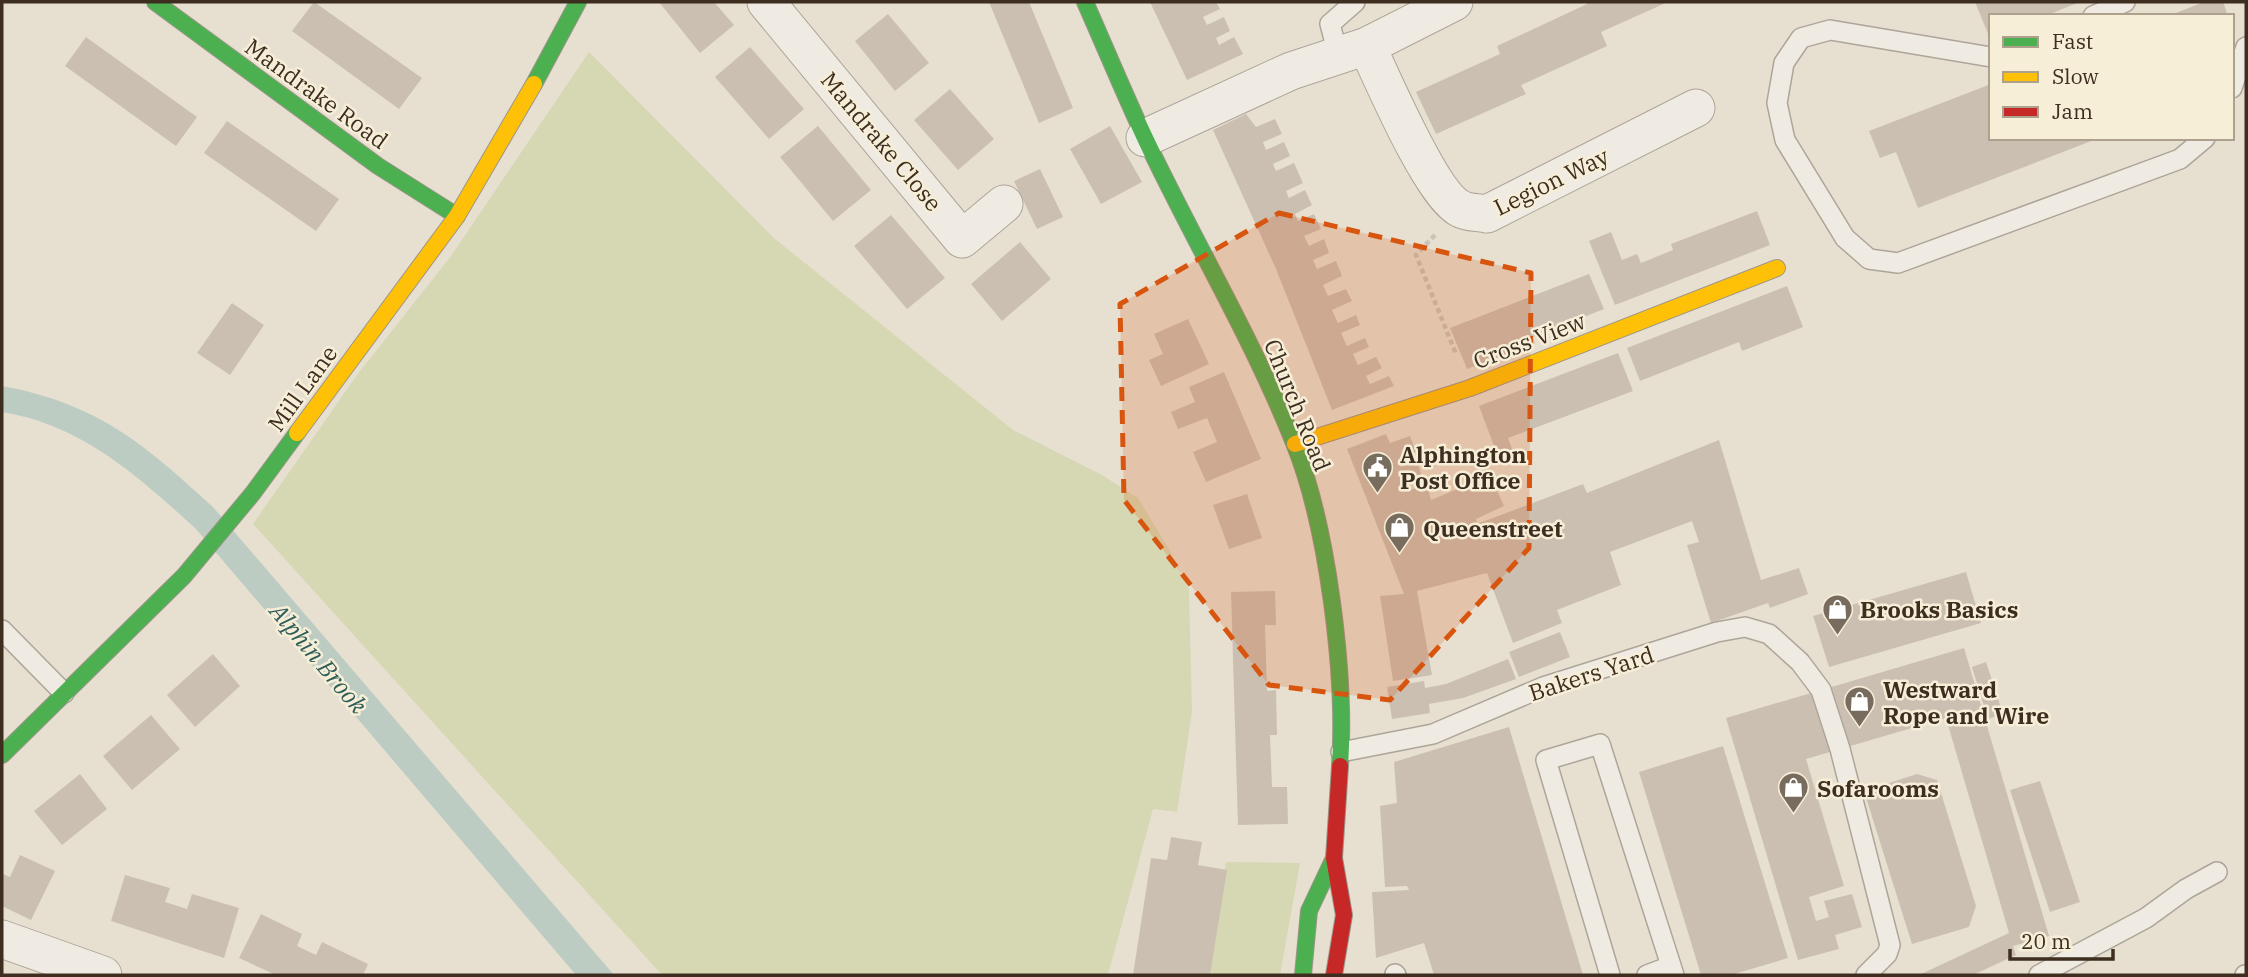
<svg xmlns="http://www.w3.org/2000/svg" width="2248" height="977" font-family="'IBM Plex Serif',serif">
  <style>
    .green { fill: #d6d7b3 }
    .water { fill: #bcccc2 }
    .building { fill: #cbbfb2 }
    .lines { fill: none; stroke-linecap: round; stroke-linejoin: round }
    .lane-casing { stroke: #ada599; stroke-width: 22 }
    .street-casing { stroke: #ada599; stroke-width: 39 }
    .fast-casing { stroke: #9c958a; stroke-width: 18 }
    .slow-casing { stroke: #9c958a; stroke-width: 18 }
    .jam-casing { stroke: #9c958a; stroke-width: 18 }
    .path { stroke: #c8c2b9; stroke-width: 4.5; stroke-dasharray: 5 3.5; stroke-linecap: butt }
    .lane { stroke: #efebe3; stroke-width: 19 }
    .street { stroke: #efebe3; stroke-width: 37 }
    .fast { stroke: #4caf50; stroke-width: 16 }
    .slow { stroke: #ffc107; stroke-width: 16 }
    .jam { stroke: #c62828; stroke-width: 16 }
    .marked { fill: #d7550e; fill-opacity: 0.2; stroke: #d7550e; stroke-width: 5; stroke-dasharray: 14 9; stroke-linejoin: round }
    .labels { text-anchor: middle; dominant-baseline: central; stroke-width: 5; stroke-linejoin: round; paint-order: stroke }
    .street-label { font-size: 23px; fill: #3d2e20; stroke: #f7eed8 }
    .poi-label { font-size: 23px; font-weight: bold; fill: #3d2e20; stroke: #f7eed8; text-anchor: start }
    .water-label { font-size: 24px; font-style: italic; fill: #2f5d5a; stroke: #f7eed8 }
  </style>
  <rect width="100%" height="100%" fill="#e7e0d1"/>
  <path class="green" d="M589,52l186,187 238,191 89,45 36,23 32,53 19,39 3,122 -15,100 -24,-3 -45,166h-446l-409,-451 104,-149 94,-119z
    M1226,862l74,1 -20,112h-73z"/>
  <path class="water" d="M2,386c96,18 141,57 211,121l401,468h-38l-380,-446c-58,-53 -114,-104 -194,-117z"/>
  <path class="building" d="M314,2l108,76 -23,31 -107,-78z
    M659,2h55l20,23 -34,28z
    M989,2h40l44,106 -34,15z
    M1150,2h66l4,7 -17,8 4,8 17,-8 6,14 -14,7 3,7 15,-8 9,17 -56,26z
    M1586,2h82l-67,30 6,14 -86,39 5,9 -90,40 -20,-42 84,-38 -3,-8 90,-42z
    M1975,2h105l-35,14h-54v25z
    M2204,2h19l5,14h-60z
    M888,14l41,49 -34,28 -40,-50z
    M86,37l111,80 -21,29 -111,-80z
    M750,47l54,62 -35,30 -54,-62z
    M1991,84v54h108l-181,70 -22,-56 -16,6 -11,-27z
    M950,89l44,50 -36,31 -44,-50z
    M1246,114l10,13 19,-8 7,15 -19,8 3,8 18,-8 6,14 -17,8 3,7 18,-8 9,20 -17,8 3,7 16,-8 7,15 -17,9 3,7 16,-7 7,15 -17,7 5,10 15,-7 5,14 -16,7 4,9 19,-8 6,15 -19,9 5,11 18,-7 6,12 -20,9 6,13 18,-8 4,10 -19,8 6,13 18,-8 4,9 -16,7 5,11 18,-8 6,11 -16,8 4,8 19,-8 5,10 -62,24 -56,-141 -63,-139z
    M227,121l112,78 -23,32 -112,-78z
    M818,126l53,64 -38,31 -53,-64z
    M1110,126l32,56 -41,22 -31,-55z
    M1040,169l23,48 -26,12 -23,-48z
    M1757,211l13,34 -155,60 -26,-64 22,-9 11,28 15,-6 4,9 32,-13 -2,-6z
    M891,215l54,63 -38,31 -53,-63z
    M1020,242l31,37 -49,42 -31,-37z
    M1589,274l15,35 -71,28 2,6 -68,26 -17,-41z
    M1787,286l16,41 -61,24 -3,-9 -99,39 -13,-33z
    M232,303l32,22 -34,50 -33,-22z
    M1188,319l21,45 -48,22 -12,-26 14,-6 -9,-20z
    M1618,353l15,38 -125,47 7,19 -15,5 -21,-56z
    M1224,372l37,87 -55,23 -13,-30 24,-10 -10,-24 -29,11 -7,-17 24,-10 -6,-15z
    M1386,434l4,9 20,-7 6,16 -18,7 3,8 16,-6 5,16 -21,7 4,8 22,-8 4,16 59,-25 14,31 -28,13 1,5 106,-40 4,9 132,-53 42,140 38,-12 9,26 -38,14 -2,-5 -57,20 -24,-78 12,-3 -7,-21 -82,31 11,33 -64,25 5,13 -49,20 -26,-70 -70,18 15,84 -39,6 -13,-85 24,-2 -57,-145z
    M1247,494l15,44 -33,11 -16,-44z
    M1966,572l15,51 -152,44 -16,-51z
    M1275,591l1,34h-11l2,66 9,-1 1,45h-7l2,52h15l1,37 -50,1 -7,-233z
    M1560,632l10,25 -51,20 -10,-25z
    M1964,648l85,288 -36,10 3,9 -43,20h-54l90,-42 -63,-215 -140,41 38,127 -35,11 7,24 13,-4 -5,-16 28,-7 10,33 -27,8 4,14 -41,11 -72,-242z
    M213,654l27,32 -45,41 -28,-32z
    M1508,659l8,20 -53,19 -34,6 1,9 -38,6 -5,-32 37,-6 1,7 21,-4z
    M1986,662l17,52 -15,5 -16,-52z
    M151,715l29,34 -48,41 -29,-34z
    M1509,727l74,248h-149l-10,-32 -48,15 -4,-66 37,-2 -2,-4 -22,1 -5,-81 17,-3 -3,-41z
    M1723,746l65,212 -57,17h-30l-62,-203z
    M80,774l27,35 -45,36 -28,-34z
    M1917,774l20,6 39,126 -7,21 -57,17 -48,-153z
    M2040,781l40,121 -30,10 -40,-122z
    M1171,837l31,5 -4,23 29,5 -17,105h-77l18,-117 16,2z
    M20,855l35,16 -24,49 -29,-14v-29l1,-3 7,3z
    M125,875l45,13 -5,14 22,7 5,-15 47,14 -15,50 -113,-37z
    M261,914l41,20 -5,12 19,9 6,-13 46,22 -5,11h-87l-37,-17z"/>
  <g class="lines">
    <defs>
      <path id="lane" d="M2093,16l32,-14
        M1991,57l-161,-27 -29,8 -17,25 -7,40 8,37 60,98 24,21 29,4 282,-104 25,-21
        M1339,58l-9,-34 25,-22
        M2232,88l14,-41
        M2,630l62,63
        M1341,752l92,-18 110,-47 174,-55 28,-5 24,7 31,28 21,28 19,59 50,196 -3,9 -21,21
        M1395,974l1,1
        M1610,975l-64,-215 54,-16 74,231
        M1647,975l24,-9
        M2039,975l107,-57 40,-29 31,-17
        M2245,975h1"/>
      <path id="street" d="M766,2l196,237 42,-35
        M1367,46c15,32 65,150 94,163 7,4 18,3 26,5l209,-106
        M1145,138l146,-67 76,-25 87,-44
        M2,939l101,36"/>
      <path id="fast" d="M155,2l223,164 79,50
        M1085,2c20,45 39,91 60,136 48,102 107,199 149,305 34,84 52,233 46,323
        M534,84l44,-82
        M2,755l182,-179 69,-83 44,-60
        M1303,975l6,-64 25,-53"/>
      <path id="slow" d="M297,433l160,-217 77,-132
        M1295,444l175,-56 307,-120"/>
      <path id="jam" d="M1334,975l10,-60 -10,-57 6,-92"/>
    </defs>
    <use href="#lane" class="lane-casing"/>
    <use href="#street" class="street-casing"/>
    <use href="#fast" class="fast-casing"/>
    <use href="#slow" class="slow-casing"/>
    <use href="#jam" class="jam-casing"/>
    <path class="path" d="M1435,235l-19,20 40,99"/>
    <use href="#lane" class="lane"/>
    <use href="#street" class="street"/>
    <use href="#fast" class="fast"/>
    <use href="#slow" class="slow"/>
    <use href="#jam" class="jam"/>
  </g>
  <path class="marked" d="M1279,213l252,60 -2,275 -139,152 -121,-15 -145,-185 -4,-196z"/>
  <defs>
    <symbol id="civic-pin" viewBox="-11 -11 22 30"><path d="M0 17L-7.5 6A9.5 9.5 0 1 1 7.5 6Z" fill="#786c5e" stroke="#f7eed8"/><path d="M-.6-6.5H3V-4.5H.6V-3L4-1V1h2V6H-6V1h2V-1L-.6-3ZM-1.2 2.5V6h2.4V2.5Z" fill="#fff"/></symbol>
    <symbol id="shop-pin" viewBox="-11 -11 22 30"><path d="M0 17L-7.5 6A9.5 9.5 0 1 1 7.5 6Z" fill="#786c5e" stroke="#f7eed8"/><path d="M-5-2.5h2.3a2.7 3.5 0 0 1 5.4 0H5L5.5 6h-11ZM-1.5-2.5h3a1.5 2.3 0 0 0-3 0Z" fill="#fff"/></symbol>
  </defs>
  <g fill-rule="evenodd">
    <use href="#civic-pin" x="1360" y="450" width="35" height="47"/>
    <use href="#shop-pin" x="1382" y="510" width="35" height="47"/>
    <use href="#shop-pin" x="1820" y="592" width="35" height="47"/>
    <use href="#shop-pin" x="1842" y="684" width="35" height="47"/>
    <use href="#shop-pin" x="1776" y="770" width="35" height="47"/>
  </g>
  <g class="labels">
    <g class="street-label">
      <text transform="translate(317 93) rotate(36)">Mandrake Road</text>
      <text transform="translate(882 141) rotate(50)">Mandrake Close</text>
      <text transform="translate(1551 181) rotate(-26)">Legion Way</text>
      <text transform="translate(1529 340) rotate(-21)">Cross View</text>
      <text transform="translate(302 388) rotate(-54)">Mill Lane</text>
      <text transform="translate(1298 405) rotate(68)">Church Road</text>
      <text transform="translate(1591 673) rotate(-18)">Bakers Yard</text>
    </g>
    <g class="poi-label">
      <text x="1400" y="454">Alphington<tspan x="1400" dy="26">Post Office</tspan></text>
      <text x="1423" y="528">Queenstreet</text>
      <text x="1860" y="609">Brooks Basics</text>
      <text x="1883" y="689">Westward<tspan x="1883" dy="26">Rope and Wire</tspan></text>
      <text x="1817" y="788">Sofarooms</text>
    </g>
    <g class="water-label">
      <text transform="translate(319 658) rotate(50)">Alphin Brook</text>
    </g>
  </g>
  <rect width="2248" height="977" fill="none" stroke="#3d2e20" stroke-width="7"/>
  <rect x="1989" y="14" width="245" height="126" fill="#f7eed8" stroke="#ada18e" stroke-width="2"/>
  <rect x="2003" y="37" width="35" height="10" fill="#4caf50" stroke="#ada18e" stroke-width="2"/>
  <text x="2052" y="49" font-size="21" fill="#3d2e20">Fast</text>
  <rect x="2003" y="72" width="35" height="10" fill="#ffc107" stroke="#ada18e" stroke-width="2"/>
  <text x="2052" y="84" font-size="21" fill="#3d2e20">Slow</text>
  <rect x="2003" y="107" width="35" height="10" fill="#c62828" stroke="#ada18e" stroke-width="2"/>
  <text x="2052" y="119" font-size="21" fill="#3d2e20">Jam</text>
  <path d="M2010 949v10h103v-10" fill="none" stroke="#3d2e20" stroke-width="3.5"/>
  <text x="2021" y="949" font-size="21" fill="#3d2e20" stroke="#f7eed8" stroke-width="5" paint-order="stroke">20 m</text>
</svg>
